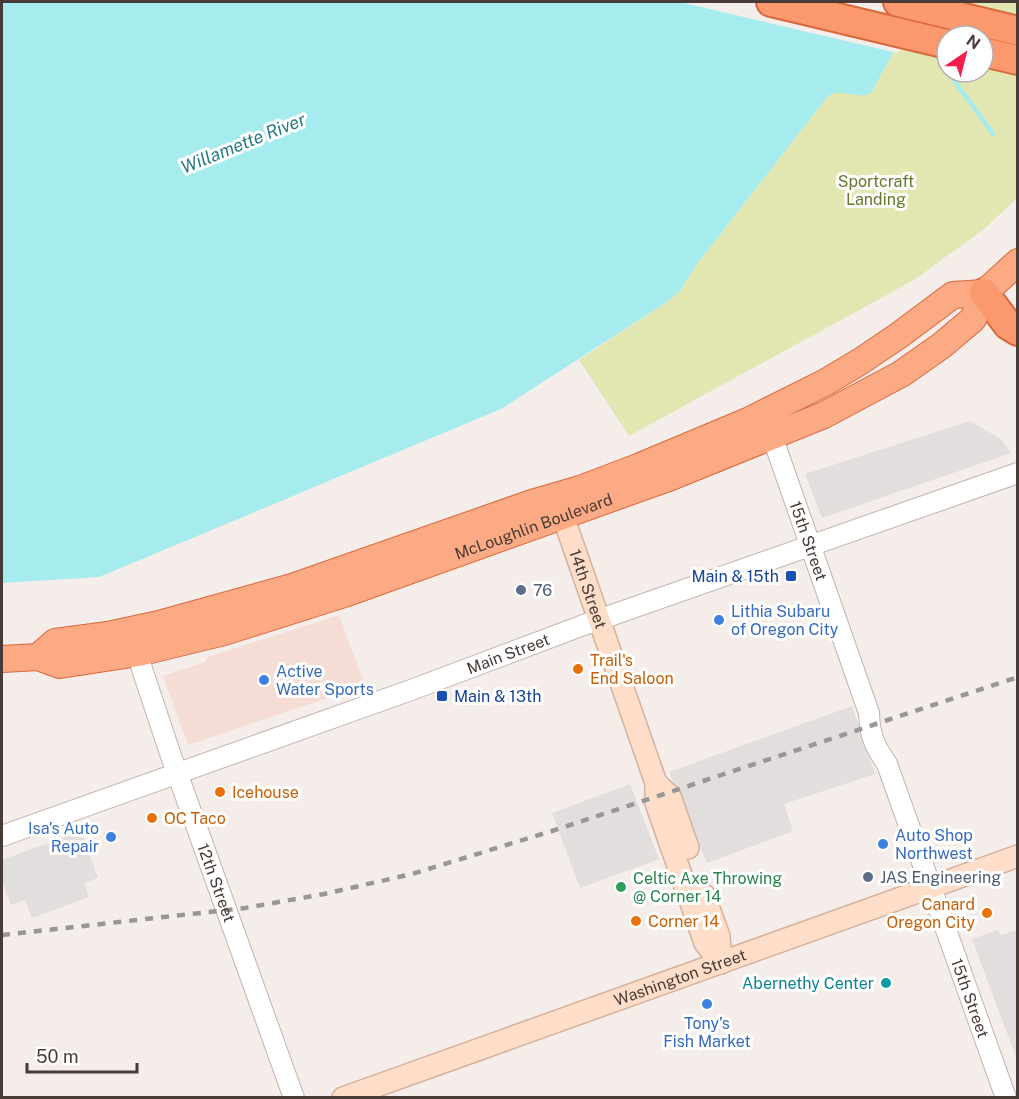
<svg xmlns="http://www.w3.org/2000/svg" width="1019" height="1099" font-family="'Public Sans',sans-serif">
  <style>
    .commercial { fill: #f5dcd4 }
    .green { fill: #e2e7b2; fill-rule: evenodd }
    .parking { fill: #e2dedd }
    .water { fill: #a6ecef }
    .pier { fill: #f4ede9 }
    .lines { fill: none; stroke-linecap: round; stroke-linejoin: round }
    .stream { stroke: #a6ecef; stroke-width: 4.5 }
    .tertiary-casing { stroke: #c2b4ae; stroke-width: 22 }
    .secondary-casing { stroke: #d6b19c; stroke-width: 24 }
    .trunk-casing { stroke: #db673c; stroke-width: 28 }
    .motorway-casing { stroke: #db673c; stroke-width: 32 }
    .tertiary { stroke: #fff; stroke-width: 20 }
    .secondary { stroke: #fedec9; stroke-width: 21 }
    .trunk { stroke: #fcaa83; stroke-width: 26 }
    .motorway { stroke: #fb986d; stroke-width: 28 }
    .rail { stroke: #979797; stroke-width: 4.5; stroke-dasharray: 8 8; stroke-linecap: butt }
    .transit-dot { fill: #1a4fb4; stroke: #fff; stroke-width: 2 }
    .service-dot { fill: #5c6f8a; stroke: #fff; stroke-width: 2 }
    .shop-dot { fill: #3f7fe0; stroke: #fff; stroke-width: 2 }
    .food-dot { fill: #e8710a; stroke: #fff; stroke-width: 2 }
    .leisure-dot { fill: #2e9e5b; stroke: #fff; stroke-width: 2 }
    .culture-dot { fill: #0f9aa8; stroke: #fff; stroke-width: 2 }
    .labels { text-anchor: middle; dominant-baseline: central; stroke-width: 6; stroke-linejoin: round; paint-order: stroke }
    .park-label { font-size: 16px; fill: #64792b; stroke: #fff }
    .street-label { font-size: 16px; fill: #483b37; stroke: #fff }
    .transit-label { font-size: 16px; fill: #164399; stroke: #fff; text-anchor: end }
    .service-label { font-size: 16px; fill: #4e5e75; stroke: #fff; text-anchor: start }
    .shop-label { font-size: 16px; fill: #366cbe; stroke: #fff; text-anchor: start }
    .food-label { font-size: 16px; fill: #c56008; stroke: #fff; text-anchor: start }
    .leisure-label { font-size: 16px; fill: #27864d; stroke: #fff; text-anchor: start }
    .culture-label { font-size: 16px; fill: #0d838f; stroke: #fff; text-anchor: end }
    .water-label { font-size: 18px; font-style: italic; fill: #277c82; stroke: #fff }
  </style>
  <rect width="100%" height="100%" fill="#f4ede9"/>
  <path class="commercial" d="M339,615l26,70 -177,60 -25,-69 42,-14 3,-5z"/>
  <path class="green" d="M944,2h73v196l-33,31 -70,51 -285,156 -50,-76 88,-58 13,-11 17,-27 131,-168c16,-10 24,3 43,-3l22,-40zM947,36h36v36h-36z"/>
  <path class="parking" d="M970,421l31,18 10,14 -189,65 -17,-44z
    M852,706l23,68 -91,30 9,27 -86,32 -38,-91z
    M630,784l29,75 -79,29 -28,-75z
    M81,831l17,47 -14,5 5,14 -57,21 -7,-18 -14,5 -9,-24v-21z
    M1015,925h2v135l-45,-121 26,-9 3,5 16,-5z"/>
  <path class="water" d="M2,2h942l-51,51 -22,40c-15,8 -28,-7 -43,3l-131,168 -17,27 -13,11 -166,107 -402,168 -97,6z"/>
  <path class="pier" d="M680,2h267l-50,51z"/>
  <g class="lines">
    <path class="stream" d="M934,53l13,18
      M948,72l45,62"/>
    <defs>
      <g id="tertiary">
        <path id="s1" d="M772,436l97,277c1,23 5,32 18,51l119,334"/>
        <path id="s2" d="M136,642l6,27 28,84 124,345"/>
        <path id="s3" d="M2,836l409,-146 170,-64 437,-153"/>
      </g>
      <g id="secondary">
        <path id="s4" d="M558,502l98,281v20l49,140 16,20"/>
        <path d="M656,783l14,13 18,52"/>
        <path d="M704,895l15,41 2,27"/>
        <path id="s5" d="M343,1098l675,-242"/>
      </g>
      <g id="trunk">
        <path d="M38,657l17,-15 53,-7 51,-11 133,-37 240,-84 48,-14 58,-22 110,-46 78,-39 35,-21 37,-25 55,-41 31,-2"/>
        <path id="s6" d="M2,659l36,-2 22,8 78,-12 86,-21 120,-38 327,-117 153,-62 77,-41 40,-28 32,-27 11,-26 34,-31"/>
      </g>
      <path id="motorway" d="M771,2l176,42
        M898,2l120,29
        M983,52l35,8
        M984,293l24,32 10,6"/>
    </defs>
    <use href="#tertiary" class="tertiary-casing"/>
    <use href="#secondary" class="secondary-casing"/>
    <use href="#trunk" class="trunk-casing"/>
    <use href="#motorway" class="motorway-casing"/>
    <use href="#tertiary" class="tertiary"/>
    <use href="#secondary" class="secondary"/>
    <use href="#trunk" class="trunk"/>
    <use href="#motorway" class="motorway"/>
    <path class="rail" d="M2,935l243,-27 79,-14 88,-20 140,-43 466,-154"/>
  </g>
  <g class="transit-dot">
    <rect x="785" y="570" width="12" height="12" rx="3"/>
    <rect x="436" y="690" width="12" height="12" rx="3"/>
  </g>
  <g class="service-dot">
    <circle cx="521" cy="590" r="6"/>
    <circle cx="868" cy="877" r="6"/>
  </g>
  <g class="shop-dot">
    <circle cx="719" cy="620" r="6"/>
    <circle cx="264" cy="680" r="6"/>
    <circle cx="111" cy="837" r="6"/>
    <circle cx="883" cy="844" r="6"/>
    <circle cx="707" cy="1004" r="6"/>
  </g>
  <g class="food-dot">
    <circle cx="578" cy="669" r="6"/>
    <circle cx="220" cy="792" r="6"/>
    <circle cx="152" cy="818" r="6"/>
    <circle cx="987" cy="913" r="6"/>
    <circle cx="636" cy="921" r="6"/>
  </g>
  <circle class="leisure-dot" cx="621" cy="887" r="6"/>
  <circle class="culture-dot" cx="886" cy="983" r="6"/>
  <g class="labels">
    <g class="park-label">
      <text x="876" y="181">Sportcraft<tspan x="876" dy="18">Landing</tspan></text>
    </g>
    <g class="street-label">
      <text stroke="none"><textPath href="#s6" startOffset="554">McLoughlin Boulevard</textPath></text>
      <text stroke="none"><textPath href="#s1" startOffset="111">15th Street</textPath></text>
      <text stroke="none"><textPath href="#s4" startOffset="92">14th Street</textPath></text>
      <text stroke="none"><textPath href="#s3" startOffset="538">Main Street</textPath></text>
      <text stroke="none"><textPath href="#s2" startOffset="254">12th Street</textPath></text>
      <text stroke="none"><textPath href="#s5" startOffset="358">Washington Street</textPath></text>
      <text stroke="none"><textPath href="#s1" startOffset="597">15th Street</textPath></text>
    </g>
    <g class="transit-label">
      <text x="779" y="576">Main &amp; 15th</text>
      <text x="454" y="696" text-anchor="start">Main &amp; 13th</text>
    </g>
    <g class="service-label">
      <text x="533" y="590">76</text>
      <text x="880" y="877">JAS Engineering</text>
    </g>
    <g class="shop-label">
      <text x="731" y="611">Lithia Subaru<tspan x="731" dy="18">of Oregon City</tspan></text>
      <text x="276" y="671">Active<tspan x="276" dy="18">Water Sports</tspan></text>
      <text x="99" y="828" text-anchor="end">Isa's Auto<tspan x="99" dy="18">Repair</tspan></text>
      <text x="895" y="835">Auto Shop<tspan x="895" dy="18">Northwest</tspan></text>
      <text x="707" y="1023" text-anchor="middle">Tony’s<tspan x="707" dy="18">Fish Market</tspan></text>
    </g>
    <g class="food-label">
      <text x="590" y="660">Trail's<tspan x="590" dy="18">End Saloon</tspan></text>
      <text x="232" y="792">Icehouse</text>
      <text x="164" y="818">OC Taco</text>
      <text x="975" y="904" text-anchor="end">Canard<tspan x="975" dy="18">Oregon City</tspan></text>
      <text x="648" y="921">Corner 14</text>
    </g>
    <g class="leisure-label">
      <text x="633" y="878">Celtic Axe Throwing<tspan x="633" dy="18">@ Corner 14</tspan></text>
    </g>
    <g class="culture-label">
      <text x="874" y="983">Abernethy Center</text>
    </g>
    <g class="water-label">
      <text transform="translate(243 143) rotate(-22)">Willamette River</text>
    </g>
  </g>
  <rect width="1019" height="1099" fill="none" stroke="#483b37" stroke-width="6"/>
  <g transform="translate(965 54) rotate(35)"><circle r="28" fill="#ffffff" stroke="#b6b1af" stroke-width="1.5"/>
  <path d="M0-4.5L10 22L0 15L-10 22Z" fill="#f61e4b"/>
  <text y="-9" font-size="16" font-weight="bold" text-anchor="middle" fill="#483b37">N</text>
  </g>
  <path d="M27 1063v9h110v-9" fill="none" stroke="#483b37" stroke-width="3"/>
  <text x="36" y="1063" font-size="18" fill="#483b37" stroke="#ffffff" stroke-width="4.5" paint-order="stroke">50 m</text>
</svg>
